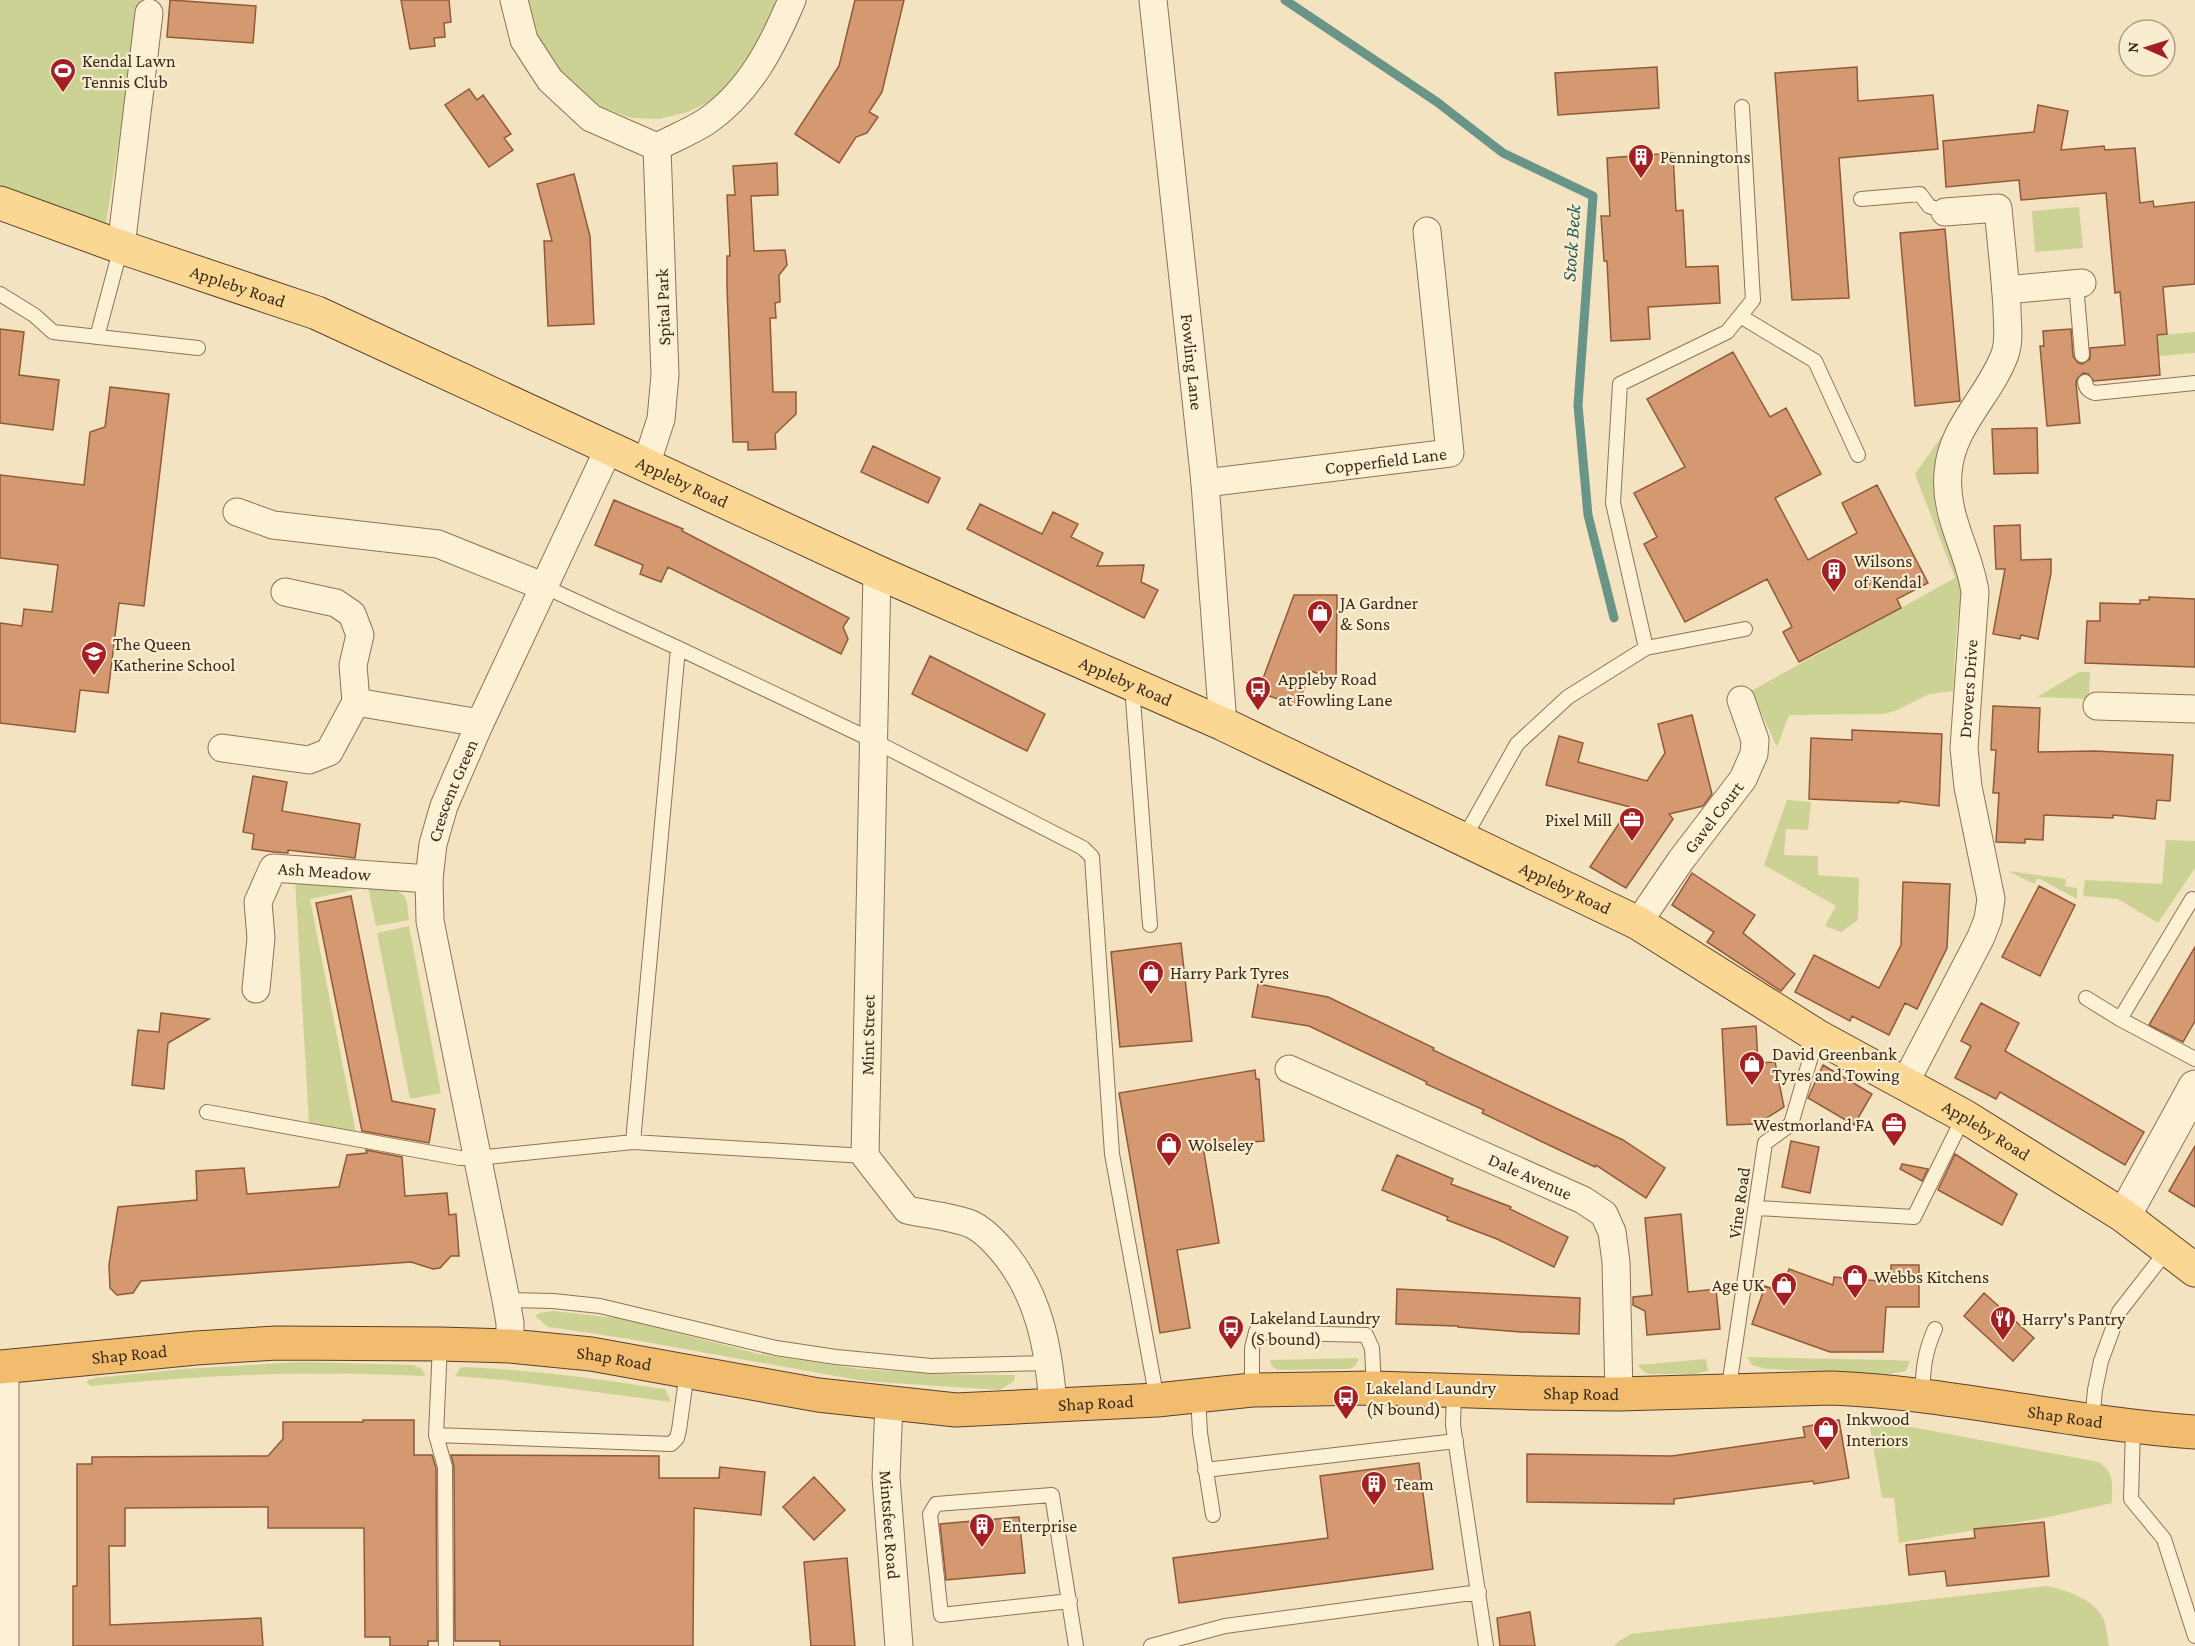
<svg xmlns="http://www.w3.org/2000/svg" width="2195" height="1646" font-family="'Crimson Pro',serif">
  <style>
    .green { fill: #ccd293 }
    .lines { fill: none; stroke-linecap: round; stroke-linejoin: round }
    .stream { stroke: #699488; stroke-width: 9 }
    .building { fill: #d59972; stroke: #905a39; stroke-width: 1.5 }
    .service-casing { stroke: #8e7356; stroke-width: 16 }
    .minor-casing { stroke: #8e7356; stroke-width: 29 }
    .tertiary-casing { stroke: #8e7356; stroke-width: 35 }
    .primary-casing { stroke: #5b402b; stroke-width: 35 }
    .trunk-casing { stroke: #5b402b; stroke-width: 35 }
    .service { stroke: #fcf0d5; stroke-width: 14 }
    .minor { stroke: #fcf0d5; stroke-width: 27 }
    .tertiary { stroke: #fcf0d5; stroke-width: 33 }
    .primary { stroke: #fad894; stroke-width: 33 }
    .trunk { stroke: #f2bc6e; stroke-width: 33 }
    .labels { text-anchor: middle; dominant-baseline: central; stroke-width: 4.5; stroke-linejoin: round; paint-order: stroke }
    .poi-label { font-size: 18px; fill: #3c2b1c; stroke: #f9edd1; text-anchor: start }
    .street-label { font-size: 18px; fill: #3c2b1c; stroke: #f9edd1 }
    .water-label { font-size: 20px; font-style: italic; fill: #295d59; stroke: #f9edd1 }
  </style>
  <rect width="100%" height="100%" fill="#f3e3c0"/>
  <path class="green" d="M0,0h141l-35,223 -106,-36z
    M527,0h249l-15,44 -44,54 -29,14 -29,7 -27,-1 -29,-10 -48,-35 -14,-26z
    M2079,207l4,41 -48,4 -3,-41z
    M2195,332v21l-36,3 -1,-7h-4l-2,-13z
    M1944,433c-8,29 -16,62 -4,91 7,18 19,37 20,56 2,16 -1,31 -3,46 -2,22 -3,43 -4,65l-24,3 -34,17 -13,3 -93,1 -12,32 -26,-56 204,-113 -40,-104z
    M2079,672h11l-1,27 -52,-2z
    M1787,800l24,2 -3,28 -22,-1 -2,26 34,1v19l41,3 -1,42 -17,12 -16,-6 11,-20 -72,-41z
    M2166,840l29,1v27l-37,55 -40,-24 -35,-3 2,-16 77,4z
    M2008,871l58,8 -1,7 12,2v11l-39,-21 -4,6z
    M295,879l97,10c19,7 14,13 17,31l-33,6 -8,-39 -58,12 46,234 -47,-9z
    M409,926l32,167 -31,6 -33,-166z
    M554,1311l70,8 135,35 101,15 80,5 75,1 -1,6 -14,9 -136,-9 -235,-42 -73,-11 -8,-1 -13,-11 4,-3z
    M1747,1357l142,3 21,1 -4,10 -17,3 -123,-5 -14,-4z
    M1359,1358l-4,8 -6,3 -72,1 -6,-5 -1,-5z
    M1706,1359l2,12 -13,3h-47l-6,-4 -4,-5z
    M300,1362l114,3 8,4 3,7c-114,-6 -220,-1 -334,10l-4,-3 1,-3 7,-2 88,-9z
    M465,1367c64,3 127,10 191,21l9,1 6,13 -166,-22 -50,-4 5,-8z
    M1869,1422l42,5 188,35c16,12 13,22 13,41l-63,14 -150,26 -5,-45h-12z
    M2047,1586c18,4 47,13 56,32 4,8 4,19 6,28h-495l5,-5 12,-7z"/>
  <g class="lines">
    <path class="stream" d="M1285,0l152,102 66,51 90,43 -15,209 10,110 26,103"/>
  </g>
  <path class="building" d="M170,0l86,6 -3,37 -86,-6z
    M401,0h48l2,22 -7,1 1,14 -11,1 1,8 -25,3z
    M855,0h49l-22,92 -13,20 9,5 -11,16 -11,4 -17,26 -44,-29 44,-68z
    M1657,67l2,41 -101,7 -3,-42z
    M1857,67l1,34 75,-6 5,54 -99,9 10,140 -57,2 -17,-227z
    M469,89l8,11 6,-5 28,39 -7,4 9,12 -24,17 -44,-62z
    M2038,105l30,6 -7,39 43,-4 1,4 30,-2 5,55 13,-2 1,6 41,-5v82l-32,3 4,47 -10,1 3,40 -66,6 -6,-7 -5,-1 -6,6 -1,4 4,40 -33,3 -7,-80h4l-1,-15 28,-2 2,27 5,7 4,1 8,-5v-11l35,-3 -5,-53 -5,1 -9,-100 -85,7 -2,-20 -73,7 -3,-46 91,-9z
    M1673,153l3,58 7,-1 3,57 32,-1 2,37 -72,4 2,32 -39,2 -4,-80h-3l-3,-45h9l-3,-58z
    M777,163l1,32 -27,1 3,55 31,-1 2,15 -8,10 1,27 -5,1 1,15h-6l3,74h23v22l-21,20 1,15 -28,1v-8h-15l-6,-154v-32h3l-3,-61h8l-2,-29z
    M574,174l16,62 4,88 -46,2 -4,-85h8l-15,-57z
    M1945,229l15,172 -45,5 -15,-173z
    M0,329l24,3 -5,43 40,5 -6,50 -53,-7z
    M1733,352l37,65 16,-9 35,66 -46,24 33,62 49,-27 -15,-30 35,-18 51,98 -31,16 4,9 -102,54 -16,-30 9,-5 -25,-48 -82,43 -41,-78 13,-7 -23,-44 51,-26 -38,-68z
    M110,387l59,7 -25,212 -25,-3 -11,90 -28,-3 -5,42 -75,-9v-100l22,3 2,-17 28,3 6,-47 -58,-7v-83l84,10 6,-53 15,-5z
    M2037,428l1,45 -44,1 -2,-45z
    M873,446l67,32 -12,25 -67,-31z
    M614,500l69,29 -1,2 167,87 -6,9 5,12 -7,15 -173,-87 -7,15 -21,-8 3,-9 -48,-20z
    M980,504l62,30 11,-22 25,12 -7,13 32,16 -6,13 47,-1 -3,17 17,8 -14,28 -177,-89z
    M2020,525l1,35 30,-1v14l-13,66 -17,-4 -1,4 -27,-5 12,-65h-9l-2,-43z
    M1294,595h43l-1,85 -25,-9 -14,35 -39,-14z
    M2149,597l46,2v68l-110,-4 2,-42h13v-18l40,1v-4h9z
    M930,656l115,58 -18,37 -115,-57z
    M1993,706l47,2 -2,44 57,-1 78,4 -3,46 -13,-1 -2,19 -42,-4v3l-69,-3 -1,25 -18,-1v4l-29,-1 3,-49h-6l3,-43h-5z
    M1692,715l20,79 -9,12 -34,8 4,5 -47,69 -36,-21 40,-60 -84,-22 13,-49 24,7 -5,19 69,19 18,-28 -7,-29z
    M1852,730l90,4 -3,72 -40,-5v2l-90,-4 2,-61 41,2z
    M253,776l34,6 -5,29 78,13 -5,34 -67,-8v3l-14,-1 -22,-3 2,-15 -11,-2z
    M1692,873l63,42 -12,18 52,41 -14,17 -74,-49 7,-10 -42,-27z
    M1903,882l47,2 -3,64 -30,61 -12,-6 -16,32 -37,-19 -2,5 -55,-29 19,-37 65,33 22,-43z
    M2039,886l36,19 -35,71 -38,-19z
    M351,896l41,205 43,8 -6,34 -67,-12 -46,-228z
    M1181,943l11,98 -72,6 -9,-95z
    M2195,947v74l-12,21 -34,-17z
    M1258,984l70,13 106,51 -1,2 190,90 42,28 -19,30 -50,-33 -1,2 -113,-54 2,-3 -58,-26 1,-2 -118,-56 -57,-9z
    M1981,1003l38,20 -14,28 139,81 -19,33 -125,-73 -4,7 -41,-21 16,-32 -10,-5z
    M161,1013l48,6 -41,24 -4,46 -32,-4 6,-55 21,2z
    M1756,1026l2,37 17,-1 9,45 -27,17 -30,1 -5,-96z
    M1823,1065l49,29 -18,31 -46,-27z
    M1255,1070l1,9h3l5,62 -61,5 16,97 -42,7 13,78 -30,5 -41,-240z
    M1791,1141l28,6 -9,46 -28,-6z
    M2195,1146v61l-26,-16z
    M366,1150l36,7 3,39 42,-3 2,22 7,-1 3,42h-8l-11,12 -7,1 -22,-7 -270,19 -8,12 -16,2 -7,-7 -1,-23 9,-58 79,-7 -1,-29 48,-3 3,26 92,-7 8,-32 20,-2z
    M1955,1154l62,40 -15,31 -64,-35z
    M1397,1155l56,24 -2,5 60,23 -1,2 58,28 -14,30 -57,-28 -50,-19 1,-3 -66,-27z
    M1902,1164l26,5 -6,12 -22,-12z
    M1681,1214l7,78 28,-3 4,40 -73,6 -2,-24 -12,-6v-8l19,-2 -7,-77z
    M1891,1265h28v42h-33l-3,45h-53l-78,-28 13,-38 16,6 8,-23 44,16 1,-8 57,5z
    M1397,1289l183,9 -1,36 -58,-2 -63,-5v-1l-62,-2z
    M1984,1293l50,45 -21,23 -49,-45z
    M363,1420h51v35h18l4,13 1,173h-9v5h-38v-9h-25l-1,-109h-96v-21l-143,1v38h-16l1,79 151,-7 2,28h-190v-60h4v-122h15v-7l176,-1 15,-17v-17h80z
    M1839,1420l10,58 -35,6 -1,-3 -139,18v5l-147,-2v-48l145,2 133,-19 -2,-10z
    M451,1455l208,1v22h60l1,-11 45,5 -4,43 -67,-7 -1,138h-193v-5h-45l-1,-174z
    M1419,1463l14,106 -254,34 -6,-45 155,-20 -8,-62z
    M814,1477l31,33 -31,30 -31,-33z
    M1019,1517l6,56 -79,7 -6,-56z
    M2044,1522l5,54 -102,10 -2,-15 -36,4 -3,-30 69,-7 -1,-9z
    M847,1558l8,88h-44l-7,-84z
    M1530,1612l5,34h-35l-3,-28z"/>
  <g class="lines">
    <defs>
      <path id="service" d="M1861,199l59,-5 9,12 16,6
        M2076,284l6,71
        M0,294l34,21 19,17 145,16
        M1740,316l75,45 43,94
        M97,337l24,-90
        M2085,382c1,7 4,9 10,11l100,-10
        M545,587l133,61 196,93 209,107 9,9 20,297 45,246
        M1646,648l-33,-145 7,-119 107,-52 26,-32 -11,-193
        M1132,686l18,239
        M1463,840l54,-96 51,-47 78,-49 99,-19
        M2192,899l-72,120 75,40
        M2086,998l34,21
        M207,1112l253,46h17l156,-16 232,14
        M633,1142l45,-494
        M1757,1208l157,9 50,-101
        M506,1300l47,1 47,5 176,42 60,9 95,9 118,-3
        M440,1344l-4,91 235,9 6,-6 2,-8 8,-58
        M1252,1390v-42l4,-16 110,3 6,13 2,40
        M1730,1390l1,-17 34,-230 26,-19 26,-88
        M1454,1391l-1,34 33,221
        M1198,1396l2,37 13,82
        M1922,1397c1,-26 2,-44 13,-68
        M2092,1421l3,-31 6,-29 18,-49 49,-63
        M2133,1428l-2,71 33,40 31,97
        M436,1435l9,32 1,179
        M1205,1470l251,-29
        M1070,1601l-129,14 -11,-101 6,-10 116,-9 24,151
        M1151,1646l74,-20 254,-34"/>
      <g id="minor">
        <path d="M514,0l10,40 26,40 41,38 66,29"/>
        <path id="s1" d="M1153,0l52,483 18,241"/>
        <path d="M657,147c17,-9 35,-16 50,-26 43,-30 65,-74 85,-121"/>
        <path d="M121,247l28,-234"/>
        <path d="M2006,290l76,-7"/>
        <path d="M646,465l15,-46 4,-44 -8,-228"/>
        <path id="s2" d="M1205,483l245,-30 -23,-222"/>
        <path d="M237,512l36,13 165,19 107,43"/>
        <path d="M877,572l-12,584 42,54c18,4 47,7 64,14 11,5 20,14 28,23 40,45 50,101 54,159"/>
        <path d="M285,592l51,11 16,11 8,21 -7,30 3,37"/>
        <path d="M2097,706l98,3"/>
        <path d="M222,748l87,12 20,-8 27,-50 124,21"/>
        <path id="s3" d="M1638,923l43,-63 62,-81 11,-25 1,-14 -14,-40"/>
        <path id="s4" d="M256,989l5,-51 -3,-36 15,-34 156,11"/>
        <path id="s5" d="M1289,1069l294,131 21,14 8,18 4,30 3,132"/>
        <path id="s6" d="M1905,1083l76,-146 7,-18 3,-20 -23,-112 -4,-39 11,-156c-6,-42 -31,-75 -27,-119 3,-47 42,-77 57,-119 5,-14 2,-31 2,-46 -2,-33 -6,-67 -9,-100l-53,4"/>
        <path id="s7" d="M510,1346v-23l-4,-23 -76,-379 -1,-42 4,-35 11,-38 36,-83 129,-275"/>
        <path d="M5,1367v279"/>
        <path id="s8" d="M889,1403l-3,74 13,169"/>
      </g>
      <path id="tertiary" d="M2124,1216l71,-129"/>
      <g id="primary">
        <path id="s9" d="M0,203l121,44 196,66 560,259 346,152 415,199 179,113 147,80 160,100 71,54"/>
      </g>
      <g id="trunk">
        <path id="s10" d="M0,1367l196,-19 80,-5 164,1 70,2 81,8 227,41 138,15 201,-10 95,-10 122,-2 162,5 83,1 213,-6c122,5 241,36 363,44"/>
      </g>
    </defs>
    <use href="#service" class="service-casing"/>
    <use href="#minor" class="minor-casing"/>
    <use href="#tertiary" class="tertiary-casing"/>
    <use href="#primary" class="primary-casing"/>
    <use href="#trunk" class="trunk-casing"/>
    <use href="#service" class="service"/>
    <use href="#minor" class="minor"/>
    <use href="#tertiary" class="tertiary"/>
    <use href="#primary" class="primary"/>
    <use href="#trunk" class="trunk"/>
  </g>
  <defs>
    <symbol id="stadium-pin" viewBox="-11 -11 22 30"><path d="M0 17L-7.5 6A9.5 9.5 0 1 1 7.5 6Z" fill="#a41f23" stroke="#f9edd1"/><path d="M0-5a6.5 5 0 1 0 0 10a6.5 5 0 1 0 0-10ZM-3.5-1.8h7v3.6h-7Z" fill="#fff"/></symbol>
    <symbol id="building-pin" viewBox="-11 -11 22 30"><path d="M0 17L-7.5 6A9.5 9.5 0 1 1 7.5 6Z" fill="#a41f23" stroke="#f9edd1"/><path d="M-4-6H4V6H1V3H-1V6H-4ZM-2.5-4.3h1.7v1.8h-1.7ZM.8-4.3h1.7v1.8H.8ZM-2.5-1h1.7V.8h-1.7ZM.8-1h1.7V.8H.8Z" fill="#fff"/></symbol>
    <symbol id="shop-pin" viewBox="-11 -11 22 30"><path d="M0 17L-7.5 6A9.5 9.5 0 1 1 7.5 6Z" fill="#a41f23" stroke="#f9edd1"/><path d="M-5-2.5h2.3a2.7 3.5 0 0 1 5.4 0H5L5.5 6h-11ZM-1.5-2.5h3a1.5 2.3 0 0 0-3 0Z" fill="#fff"/></symbol>
    <symbol id="school-pin" viewBox="-11 -11 22 30"><path d="M0 17L-7.5 6A9.5 9.5 0 1 1 7.5 6Z" fill="#a41f23" stroke="#f9edd1"/><path d="M0-5L7-2L0 1L-7-2ZM-4 1L0 2.5L4 1V4Q0 6-4 4Z" fill="#fff"/></symbol>
    <symbol id="bus-pin" viewBox="-11 -11 22 30"><path d="M0 17L-7.5 6A9.5 9.5 0 1 1 7.5 6Z" fill="#a41f23" stroke="#f9edd1"/><path d="M-5-6H5V4H4V6H2V4H-2V6H-4V4H-5ZM-3.5-4V0h7V-4ZM-3.5 1.2v1.5H-2V1.2ZM2 1.2v1.5H3.5V1.2Z" fill="#fff"/></symbol>
    <symbol id="office-pin" viewBox="-11 -11 22 30"><path d="M0 17L-7.5 6A9.5 9.5 0 1 1 7.5 6Z" fill="#a41f23" stroke="#f9edd1"/><path d="M-6-3h4V-5.5h4V-3h4V5H-6ZM-1-4.5V-3h2v-1.5ZM-6 0V1H6V0Z" fill="#fff"/></symbol>
    <symbol id="restaurant-pin" viewBox="-11 -11 22 30"><path d="M0 17L-7.5 6A9.5 9.5 0 1 1 7.5 6Z" fill="#a41f23" stroke="#f9edd1"/><path d="M-5-6h1v4h1v-4h1v4h1v-4h1v5L-1.5 .5V6h-2V.5L-5-1ZM5-6V6H3V1.5H1.5Q1.5-4 5-6Z" fill="#fff"/></symbol>
  </defs>
  <g fill-rule="evenodd">
    <use href="#stadium-pin" x="48" y="56" width="30" height="40"/>
    <use href="#building-pin" x="1626" y="142" width="30" height="40"/>
    <use href="#building-pin" x="1819" y="556" width="30" height="40"/>
    <use href="#shop-pin" x="1305" y="598" width="30" height="40"/>
    <use href="#school-pin" x="79" y="639" width="30" height="40"/>
    <use href="#bus-pin" x="1243" y="674" width="30" height="40"/>
    <use href="#office-pin" x="1617" y="805" width="30" height="40"/>
    <use href="#shop-pin" x="1136" y="958" width="30" height="40"/>
    <use href="#shop-pin" x="1737" y="1049" width="30" height="40"/>
    <use href="#office-pin" x="1879" y="1110" width="30" height="40"/>
    <use href="#shop-pin" x="1154" y="1130" width="30" height="40"/>
    <use href="#shop-pin" x="1840" y="1262" width="30" height="40"/>
    <use href="#shop-pin" x="1769" y="1270" width="30" height="40"/>
    <use href="#restaurant-pin" x="1988" y="1304" width="30" height="40"/>
    <use href="#bus-pin" x="1216" y="1313" width="30" height="40"/>
    <use href="#bus-pin" x="1331" y="1383" width="30" height="40"/>
    <use href="#shop-pin" x="1811" y="1414" width="30" height="40"/>
    <use href="#building-pin" x="1359" y="1469" width="30" height="40"/>
    <use href="#building-pin" x="967" y="1511" width="30" height="40"/>
  </g>
  <g class="labels">
    <g class="poi-label">
      <text x="82" y="61">Kendal Lawn<tspan x="82" dy="21">Tennis Club</tspan></text>
      <text x="1660" y="157">Penningtons</text>
      <text x="1854" y="561">Wilsons<tspan x="1854" dy="21">of Kendal</tspan></text>
      <text x="1340" y="603">JA Gardner<tspan x="1340" dy="21">&amp; Sons</tspan></text>
      <text x="113" y="644">The Queen<tspan x="113" dy="21">Katherine School</tspan></text>
      <text x="1278" y="679">Appleby Road<tspan x="1278" dy="21">at Fowling Lane</tspan></text>
      <text x="1612" y="820" text-anchor="end">Pixel Mill</text>
      <text x="1170" y="973">Harry Park Tyres</text>
      <text x="1772" y="1054">David Greenbank<tspan x="1772" dy="21">Tyres and Towing</tspan></text>
      <text x="1874" y="1125" text-anchor="end">Westmorland FA</text>
      <text x="1188" y="1145">Wolseley</text>
      <text x="1874" y="1277">Webbs Kitchens</text>
      <text x="1764" y="1285" text-anchor="end">Age UK</text>
      <text x="1250" y="1318">Lakeland Laundry<tspan x="1250" dy="21">(S bound)</tspan></text>
      <text x="2022" y="1319">Harry's Pantry</text>
      <text x="1366" y="1388">Lakeland Laundry<tspan x="1366" dy="21">(N bound)</tspan></text>
      <text x="1846" y="1419">Inkwood<tspan x="1846" dy="21">Interiors</tspan></text>
      <text x="1394" y="1484">Team</text>
      <text x="1002" y="1526">Enterprise</text>
    </g>
    <g class="street-label">
      <text stroke="none"><textPath href="#s9" startOffset="252">Appleby Road</textPath></text>
      <text transform="translate(663 307) rotate(-92)">Spital Park</text>
      <text stroke="none"><textPath href="#s1" startOffset="364">Fowling Lane</textPath></text>
      <text stroke="none"><textPath href="#s2" startOffset="182">Copperfield Lane</textPath></text>
      <text stroke="none"><textPath href="#s9" startOffset="738">Appleby Road</textPath></text>
      <text stroke="none"><textPath href="#s9" startOffset="1224">Appleby Road</textPath></text>
      <text stroke="none"><textPath href="#s6" startOffset="417">Drovers Drive</textPath></text>
      <text stroke="none"><textPath href="#s7" startOffset="567">Crescent Green</textPath></text>
      <text stroke="none"><textPath href="#s3" startOffset="130">Gavel Court</textPath></text>
      <text stroke="none"><textPath href="#s4" startOffset="176">Ash Meadow</textPath></text>
      <text stroke="none"><textPath href="#s9" startOffset="1710">Appleby Road</textPath></text>
      <text transform="translate(868 1035) rotate(-89)">Mint Street</text>
      <text stroke="none"><textPath href="#s9" startOffset="2196">Appleby Road</textPath></text>
      <text stroke="none"><textPath href="#s5" startOffset="264">Dale Avenue</textPath></text>
      <text transform="translate(1739 1203) rotate(-82)">Vine Road</text>
      <text stroke="none"><textPath href="#s10" startOffset="130">Shap Road</textPath></text>
      <text stroke="none"><textPath href="#s10" startOffset="616">Shap Road</textPath></text>
      <text stroke="none"><textPath href="#s10" startOffset="1588">Shap Road</textPath></text>
      <text stroke="none"><textPath href="#s10" startOffset="1102">Shap Road</textPath></text>
      <text stroke="none"><textPath href="#s10" startOffset="2074">Shap Road</textPath></text>
      <text stroke="none"><textPath href="#s8" startOffset="122">Mintsfeet Road</textPath></text>
    </g>
    <g class="water-label">
      <text transform="translate(1571 243) rotate(-86)">Stock Beck</text>
    </g>
  </g>
  <g transform="translate(2147 48) rotate(273)"><circle r="28" fill="#f9edd1" stroke="#ad9f89" stroke-width="1.5"/>
  <path d="M0-4.5L10 22L0 15L-10 22Z" fill="#a41f23"/>
  <text y="-9" font-size="16" font-weight="bold" text-anchor="middle" fill="#3c2b1c">N</text>
  </g>
</svg>
